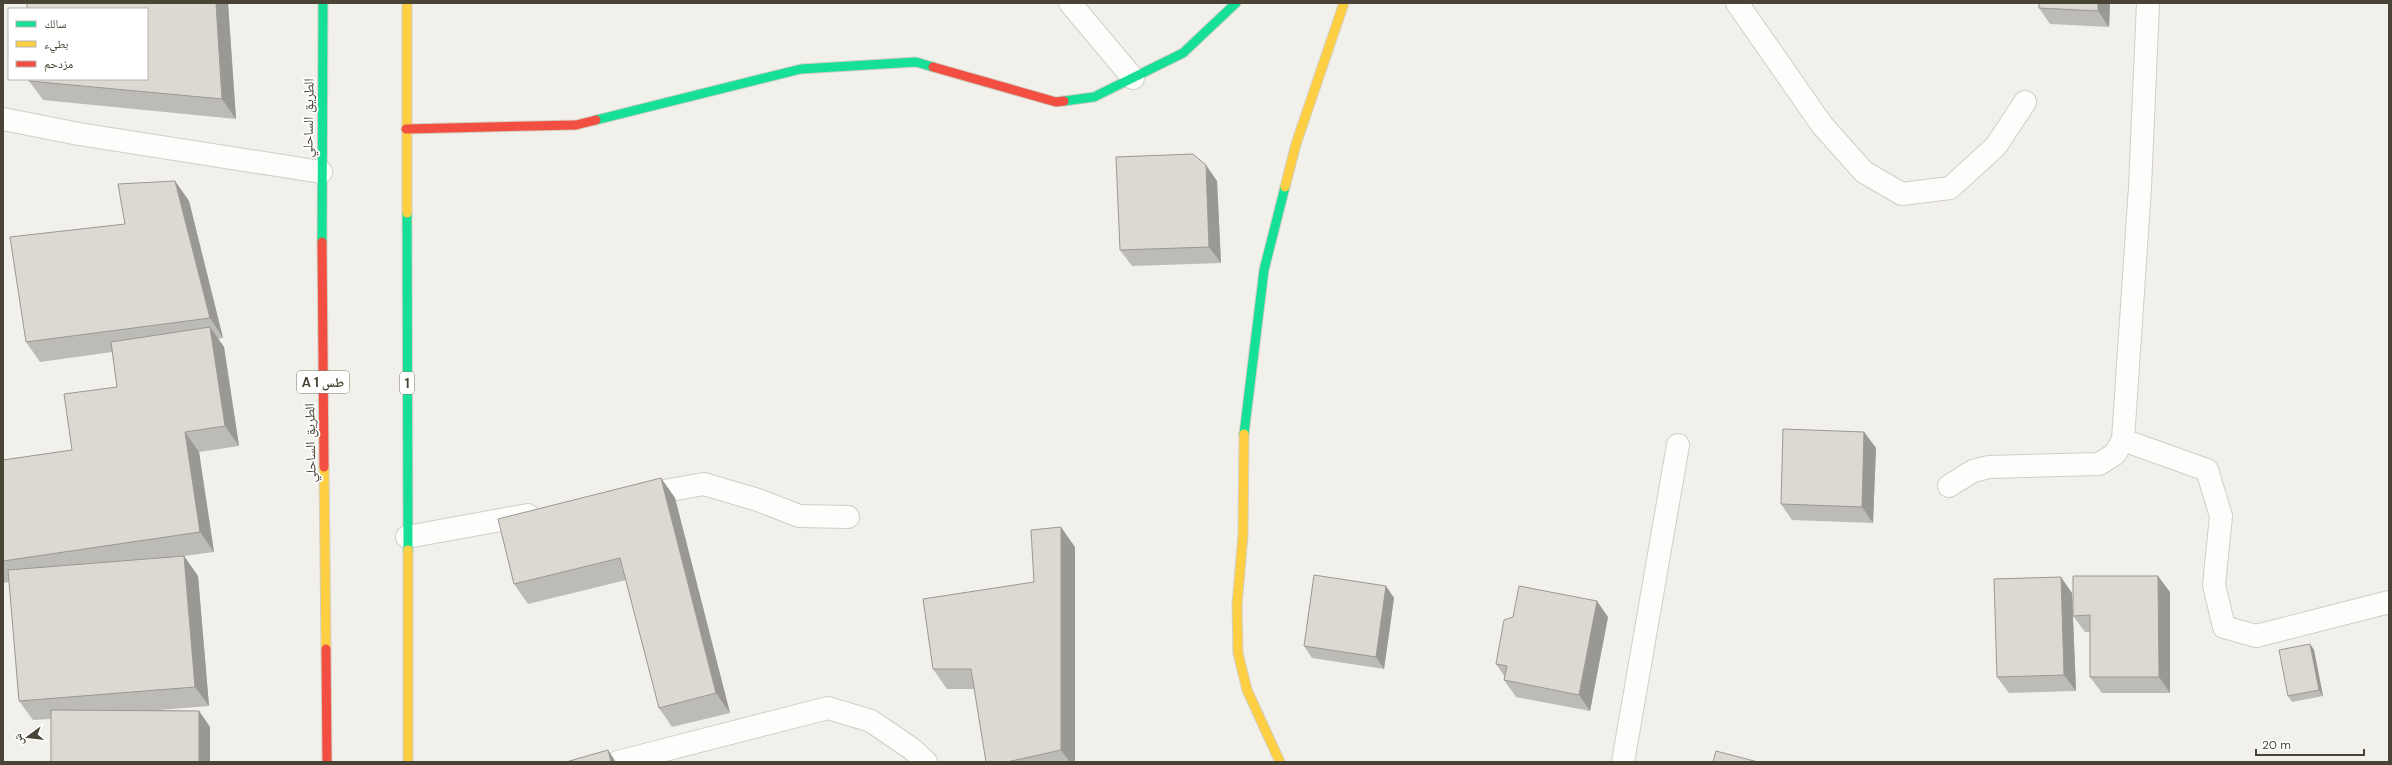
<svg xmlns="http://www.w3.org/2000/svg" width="2392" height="765" font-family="'DM Sans','Noto Naskh Arabic',sans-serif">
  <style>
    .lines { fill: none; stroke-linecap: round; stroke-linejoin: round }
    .street-casing { stroke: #d0cec7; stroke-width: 24 }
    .fast-casing { stroke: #d2cfc0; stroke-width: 11 }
    .slow-casing { stroke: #d2cfc0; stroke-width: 11 }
    .jam-casing { stroke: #d2cfc0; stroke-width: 11 }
    .street { stroke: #fdfdfc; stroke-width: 22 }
    .fast { stroke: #16e098; stroke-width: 9 }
    .slow { stroke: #ffcf43; stroke-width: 9 }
    .jam { stroke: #f24e42; stroke-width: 9 }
    .wall { fill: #bdbbb5 }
    .shaded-wall { fill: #9a9893 }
    .building { fill: #dcd9d2; stroke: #9a9893 }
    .labels { text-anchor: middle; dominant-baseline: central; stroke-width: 3.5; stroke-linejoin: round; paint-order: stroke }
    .shield { fill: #fff; stroke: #807c72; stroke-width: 1 }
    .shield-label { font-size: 13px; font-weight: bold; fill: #494435 }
    .street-label { font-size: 14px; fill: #494435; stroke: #fff }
  </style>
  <rect width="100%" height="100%" fill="#f2f0ea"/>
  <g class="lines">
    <defs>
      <path id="street" d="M1070,3l63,75
        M1737,3l85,122 42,47 38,22 48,-6 46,-42 29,-44
        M3,119l76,15 242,38
        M2123,440l84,30 14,46 -7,69 10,42 32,9 133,-34
        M1949,486l24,-15 16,-4 110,-3 16,-10 8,-14 17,-253 8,-184
        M641,495l63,-11 54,16 41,16 49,1
        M407,537l121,-22
        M618,762l210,-54 43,13 41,28 14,13
        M1623,762l55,-317"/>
      <path id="fast" d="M1064,101l30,-4 89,-44 53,-50
        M596,120l205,-51 115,-7 17,5
        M407,213l1,337
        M322,242l1,-239
        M1244,434l20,-164 21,-83"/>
      <path id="slow" d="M407,3v210
        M1285,187l11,-43 48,-141
        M1244,434l-1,101 -6,70 1,48 9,37 33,72
        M324,467l2,182
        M408,550v212"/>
      <path id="jam" d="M933,67l123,35 8,-1
        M406,129l170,-4 20,-5
        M322,242l2,225
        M326,649l1,113"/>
    </defs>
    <use href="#street" class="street-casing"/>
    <use href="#fast" class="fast-casing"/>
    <use href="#slow" class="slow-casing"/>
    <use href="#jam" class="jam-casing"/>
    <use href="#street" class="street"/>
    <use href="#fast" class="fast"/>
    <use href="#slow" class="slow"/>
    <use href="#jam" class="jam"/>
  </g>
  <path class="wall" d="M27,3h201l8,116 -193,-19 -14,-19z
    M2110,3l-1,24 -59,-3 -11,-16z
    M175,181l14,20 34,137 -5,1 6,8 15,99 -40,6 15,100 -30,4 14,20 11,130 -50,4 40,1 11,16v35h-159v-43l-18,1 -14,-19 -10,-119 -5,1 -1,-2v-121l69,-10 45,-63 -5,-35 -72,10 -14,-20 99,-118z
    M1217,181l4,82 -89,3 -12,-16z
    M1864,432l12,16 -3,75 -81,-3 -11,-16z
    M661,478l14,20 55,215 -58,14 -13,-19 -33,-128 -98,24 -14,-20z
    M1075,547v215h-89l-12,-73h-27l-14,-20z
    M1386,586l8,12 -10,71 -72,-11 -8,-12z
    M2170,592v101h-68l-12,-16v-45h-5l-12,-16z
    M2072,593l4,98 -67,2 -12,-16z
    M1608,617l-18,94 -74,-14 -12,-17 1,-3 -9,-13z
    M2310,644l4,6 9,46 -31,6 -4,-6z"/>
  <path class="shaded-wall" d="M216,3h12l8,116 -14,-20z
    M2098,3h12l-1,24 -11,-16z
    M1206,165l11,16 4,82 -12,-16z
    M175,181l14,20 34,137 -13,-20z
    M210,327l14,20 15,99 -14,-20z
    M185,432l14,20 15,100 -14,-20z
    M1864,432l12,16 -3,75 -11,-16z
    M661,478l14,20 55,215 -14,-20z
    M1061,527l14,20v215h-5l-9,-12z
    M184,556l14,20 11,130 -14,-19z
    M2158,576l12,16v101l-11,-16z
    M2061,577l11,16 4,98 -12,-16z
    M1386,586l8,12 -10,71 -8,-12z
    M1597,601l11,16 -18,94 -11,-16z
    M2310,644l4,6 9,46 -4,-6z
    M199,711l11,16v35h-11z
    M608,750l8,12h-5z"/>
  <path class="building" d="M27,3h189l6,96 -193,-18v-2h118v-70h-120z
    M2039,3h59v8l-59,-3z
    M1193,154l13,11 3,82 -89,3 -4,-93z
    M175,181l35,137 -184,24 -16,-105 115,-13 -7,-40z
    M210,327l15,99 -40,6 15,100 -197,29v-101l69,-10 -8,-56 53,-7 -6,-45z
    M1783,429l81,3 -2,75 -81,-3z
    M661,478l55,215 -57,15 -39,-150 -106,26 -16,-65z
    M1061,527v223l-54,12h-21l-15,-93h-38l-10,-70 111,-17 -3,-52z
    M184,556l11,131 -176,14 -11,-131z
    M1314,575l72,11 -10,71 -72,-11z
    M2073,576h85l1,101h-69v-62l-17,1z
    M2061,577l3,98 -67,2 -3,-98z
    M1519,586l78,15 -18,94 -75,-15 3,-14 -11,-2 8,-44 9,-3z
    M2310,644l9,46 -31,6 -9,-46z
    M51,710l148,1v51h-148z
    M608,750l3,12h-45z
    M1716,751l42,11h-45z"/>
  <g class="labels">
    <g class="shield">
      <rect x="297" y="371" width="52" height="22" rx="3"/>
      <rect x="400" y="372" width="14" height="22" rx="3"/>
    </g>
    <g class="shield-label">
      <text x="323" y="382">A 1 طس</text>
      <text x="407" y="383">1</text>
    </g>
    <g class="street-label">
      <text transform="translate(308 118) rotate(-89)">الطريق الساحلي</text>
      <text transform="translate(310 443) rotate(-91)">الطريق الساحلي</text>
    </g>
  </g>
  <rect width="2392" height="765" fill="none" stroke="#494435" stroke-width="8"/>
  <rect x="8" y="8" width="140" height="72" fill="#ffffff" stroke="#b6b4ae"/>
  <rect x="16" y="21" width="20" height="6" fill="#16e098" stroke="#b6b4ae"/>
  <text x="44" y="28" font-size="12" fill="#494435">سالك</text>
  <rect x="16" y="41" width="20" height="6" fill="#ffcf43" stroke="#b6b4ae"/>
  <text x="44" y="48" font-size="12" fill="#494435">بطيء</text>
  <rect x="16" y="61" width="20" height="6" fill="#f24e42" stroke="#b6b4ae"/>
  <text x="44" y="68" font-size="12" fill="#494435">مزدحم</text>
  <g transform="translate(28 737) rotate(255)" stroke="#ffffff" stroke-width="3" paint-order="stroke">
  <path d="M0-3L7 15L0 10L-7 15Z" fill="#494435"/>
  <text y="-6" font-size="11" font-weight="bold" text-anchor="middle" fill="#494435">ش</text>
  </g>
  <path d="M2256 749v6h108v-6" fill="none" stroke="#494435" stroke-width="2"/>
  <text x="2262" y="749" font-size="12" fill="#494435" stroke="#ffffff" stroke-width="3" paint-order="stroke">20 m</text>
</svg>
